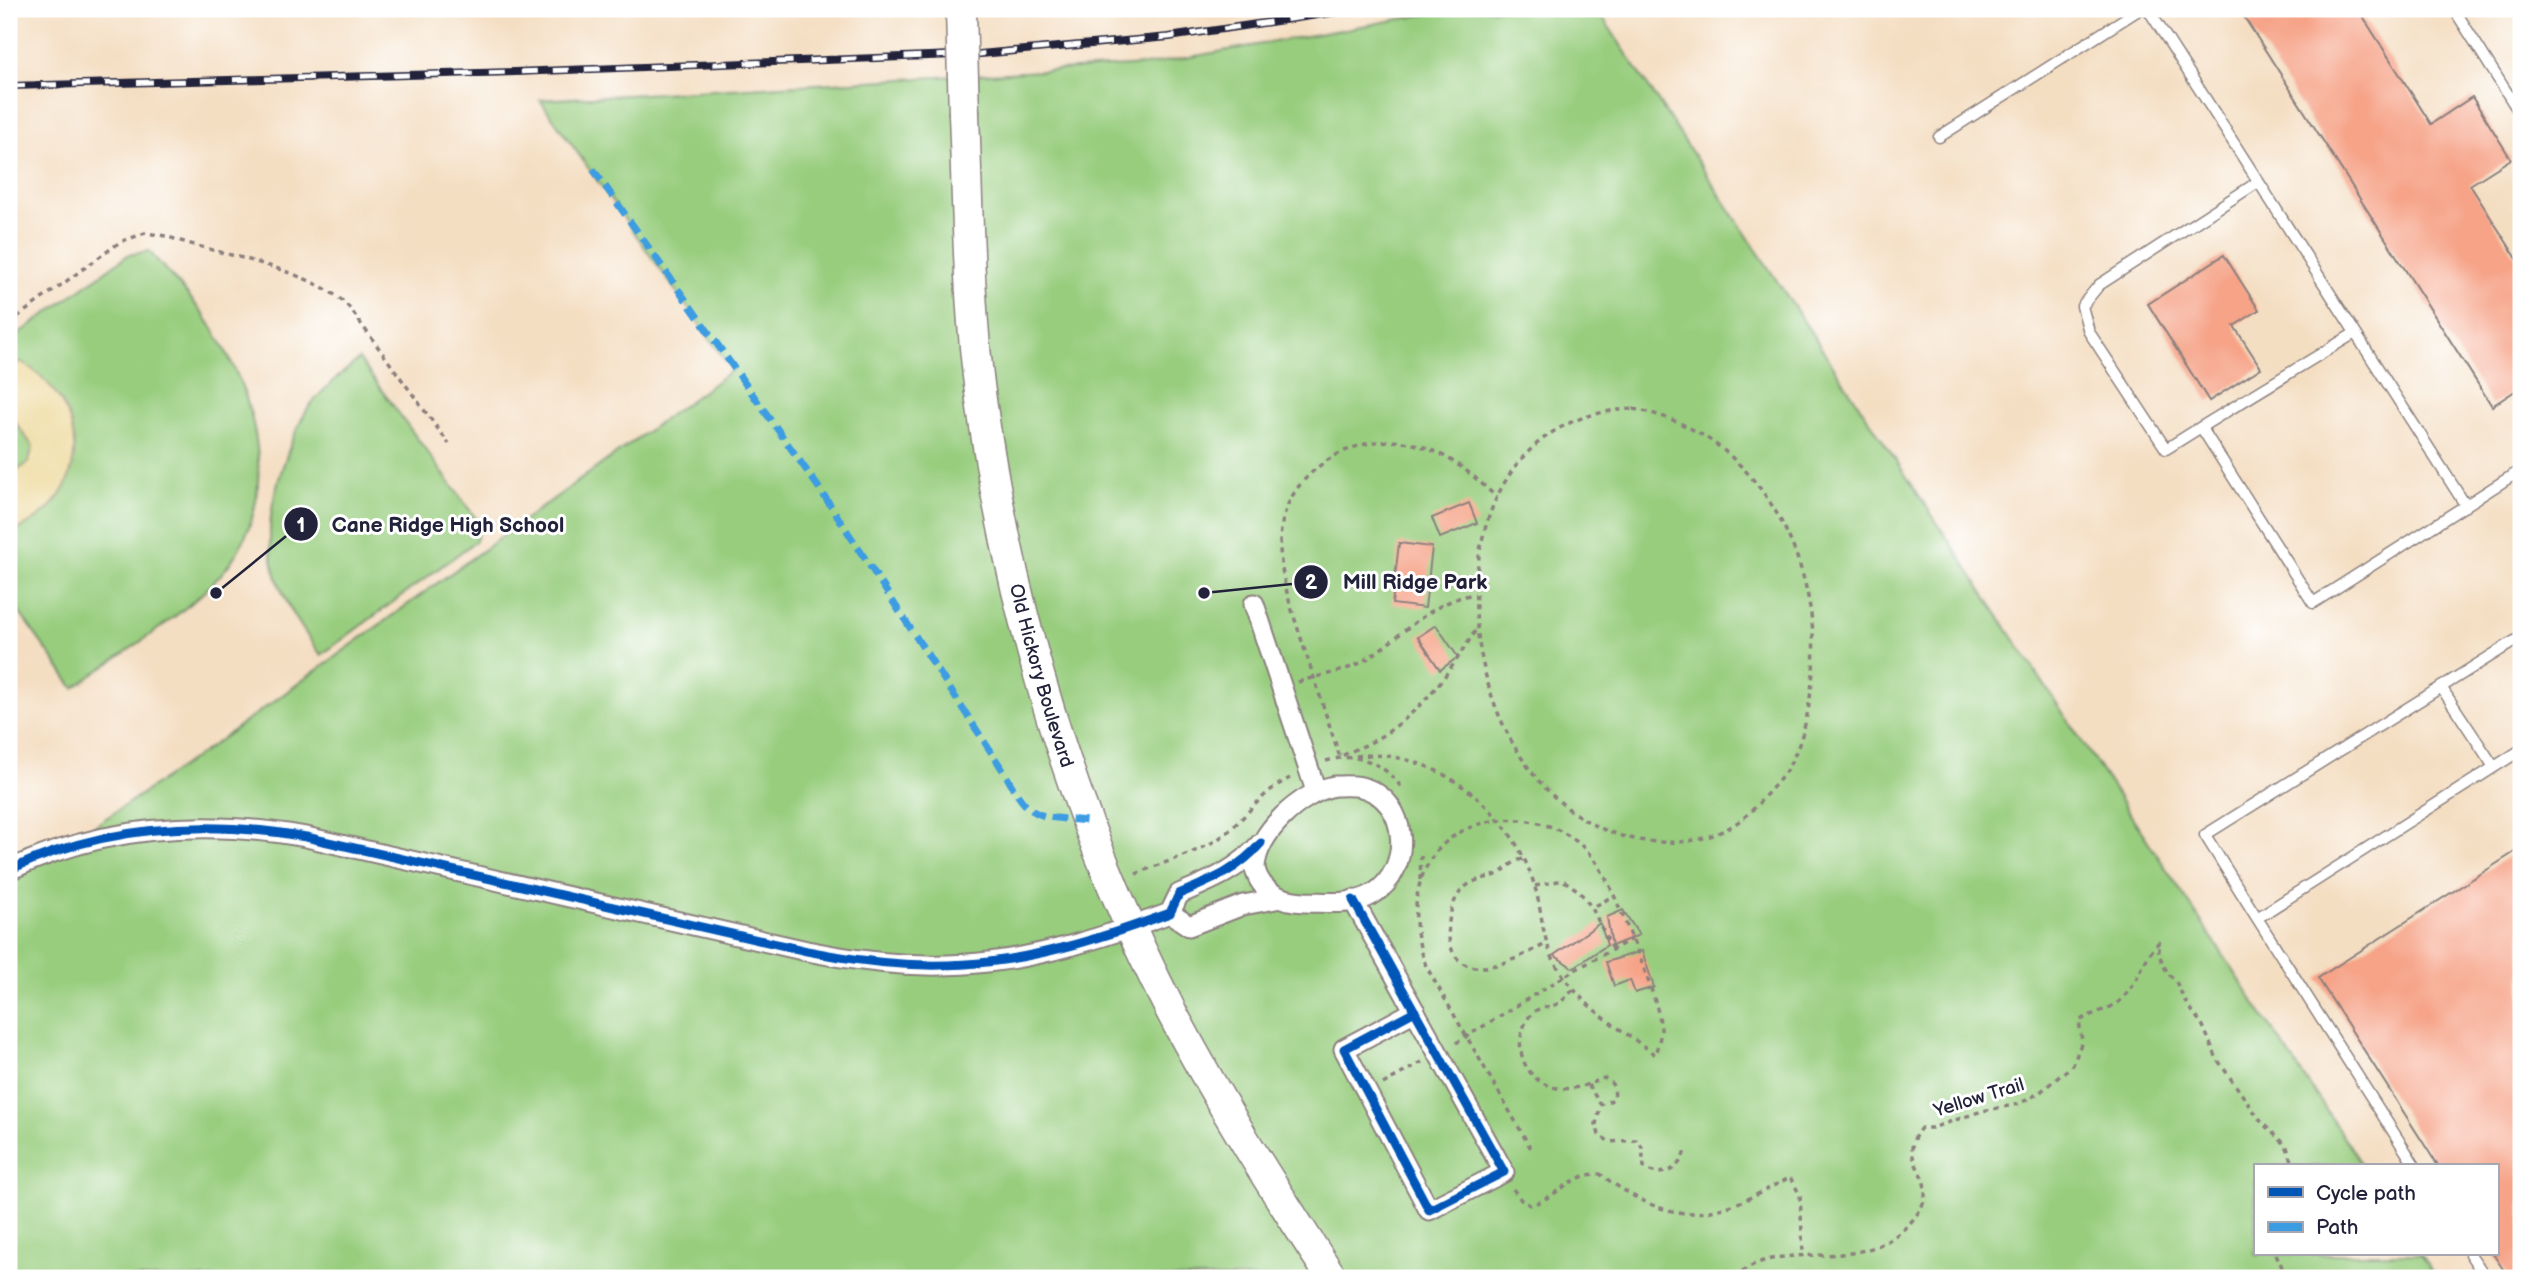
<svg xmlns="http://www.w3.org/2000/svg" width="2530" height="1287" font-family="'Balsamiq Sans',sans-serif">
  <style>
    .green { fill: #98cd7e; stroke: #5d785c; stroke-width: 2 }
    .sand { fill: #eeda9e; stroke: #887e6c; stroke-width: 2 }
    .building { fill: #f6a387 }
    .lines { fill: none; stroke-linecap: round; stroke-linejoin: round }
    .lane-casing { stroke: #8b807e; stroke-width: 13 }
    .street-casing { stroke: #8b807e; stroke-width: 23 }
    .primary-casing { stroke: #8b807e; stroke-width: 33 }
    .path { stroke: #8b807e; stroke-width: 3.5; stroke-dasharray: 5 5; stroke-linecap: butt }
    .lane { stroke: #fff; stroke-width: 10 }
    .street { stroke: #fff; stroke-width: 19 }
    .primary { stroke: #fff; stroke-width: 30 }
    .rail-casing { stroke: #22223b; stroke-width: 8 }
    .rail { stroke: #fff; stroke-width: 5; stroke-dasharray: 16; stroke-linecap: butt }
    .primary-bridge-casing { stroke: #8b807e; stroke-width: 33; stroke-linecap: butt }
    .primary-bridge { stroke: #fff; stroke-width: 30 }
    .quiet { stroke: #3c9ce2; stroke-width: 7; stroke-dasharray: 14 7; stroke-linecap: butt }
    .cycleway-casing { stroke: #fff; stroke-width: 13 }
    .cycleway { stroke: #0057b8; stroke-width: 9 }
    .labels { text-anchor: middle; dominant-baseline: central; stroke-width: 6; stroke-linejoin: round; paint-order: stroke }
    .street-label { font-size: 19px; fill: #22223b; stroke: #fff }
    .leader { fill: none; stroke: #22223b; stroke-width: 2.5 }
    .callout-dot { fill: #22223b; stroke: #fff; stroke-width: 2.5 }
    .mark-label { font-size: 21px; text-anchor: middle; font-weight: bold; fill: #fff }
    .callout-label { font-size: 21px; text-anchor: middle; font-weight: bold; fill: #22223b; stroke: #fff; stroke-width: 6; stroke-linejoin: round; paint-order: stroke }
  </style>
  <rect width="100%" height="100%" fill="#fff"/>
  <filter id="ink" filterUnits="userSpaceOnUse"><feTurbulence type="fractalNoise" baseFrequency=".0143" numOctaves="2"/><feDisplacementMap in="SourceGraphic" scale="14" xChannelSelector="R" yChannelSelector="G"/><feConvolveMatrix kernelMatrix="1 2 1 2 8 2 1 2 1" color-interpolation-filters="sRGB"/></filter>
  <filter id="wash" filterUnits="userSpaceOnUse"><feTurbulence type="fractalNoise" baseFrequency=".00686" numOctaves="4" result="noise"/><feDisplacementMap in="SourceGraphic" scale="28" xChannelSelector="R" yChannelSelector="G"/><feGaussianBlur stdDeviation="1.57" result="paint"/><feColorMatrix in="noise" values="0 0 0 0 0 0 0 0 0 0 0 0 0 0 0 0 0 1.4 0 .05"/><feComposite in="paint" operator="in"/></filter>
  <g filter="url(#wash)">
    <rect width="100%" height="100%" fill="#f4dec2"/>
    <path class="green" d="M1456,9h141l766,1157h-108v88h166l16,24h-2428v-394l193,-131 530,-383 -192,-270 606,-35z
      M149,251c21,25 47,50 64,78 48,77 72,182 0,254 -40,40 -92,71 -139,105l-65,-90v-257l119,-86z
      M359,359l121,165 -4,17 -155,114c-49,-66 -65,-109 -38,-189 7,-20 14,-41 26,-59 13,-18 33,-33 50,-48z"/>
    <path class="sand" d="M20,361c75,45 73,141 -11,172v-57l19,-13 5,-16 -24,-34v-44z"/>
    <g id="blocks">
      <path class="building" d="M2239,9h119l73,115 41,-27 39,62 -41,26 51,80v122l-29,19z
        M2224,255l35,55 -25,16 27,42 -52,33 -61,-97z
        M1469,503l8,20 -37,15 -8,-20z
        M1399,543l33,4 -7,61 -33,-4z
        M1436,625l22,32 -18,13 -22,-33z
        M2521,848v430h-12l-16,-24h4v-88h-59l-120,-188z
        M1623,910l16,25 -27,11 -5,-29z
        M1600,923l7,22 -34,23 -19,-13z
        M1642,951l12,36 -19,6 -5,-13 -16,6 -8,-24z"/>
    </g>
  </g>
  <g filter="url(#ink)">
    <use href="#blocks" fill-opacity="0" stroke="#8b807e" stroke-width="2"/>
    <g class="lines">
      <defs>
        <path id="lane" d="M2148,9l318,497
          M2454,9l67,106
          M2516,9l5,7
          M1939,137l201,-128
          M2258,182l-159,103 -17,21 7,26 77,117 35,-22 112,176 208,-133
          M2201,427l154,-94
          M2441,687l53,80
          M2257,918l-52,-83 316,-198
          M2415,1166l-158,-248 264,-168
          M2470,1254l16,24"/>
        <path id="street" d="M1254,604l62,187
          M1334,786c8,0 18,-1 27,1 49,12 52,83 12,107 -20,12 -46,8 -69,8 -22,-1 -43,-9 -49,-33 0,-35 46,-76 79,-83z
          M9,870c95,-45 195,-51 297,-33l501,114c144,29 227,12 363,-38l9,-19c33,-14 59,-24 82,-51
          M1353,900l151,272 -75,38 -85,-161 71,-38
          M1170,913l19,13 54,-21 38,-7"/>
        <g id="primary">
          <path id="s1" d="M964,114c4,95 4,192 17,286 30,212 92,420 190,611 48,92 104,180 161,267"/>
        </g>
      </defs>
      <use href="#lane" class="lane-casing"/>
      <use href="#street" class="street-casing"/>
      <use href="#primary" class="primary-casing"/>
      <path class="path" d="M9,323l111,-81 25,-9 21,3c48,18 155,34 185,74l98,134
        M1633,409c128,22 195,161 178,281 -3,26 -9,53 -22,76 -8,14 -21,26 -31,38 -27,30 -60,40 -99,38 -215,-10 -262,-426 -26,-433z
        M1475,631c-25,41 -54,82 -97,107 -12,8 -26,12 -38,19 -12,-35 -23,-71 -35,-106 -17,-55 -46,-121 -1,-171 16,-17 35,-29 58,-35 54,-15 98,16 135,53
        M1298,682c20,-7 44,-9 62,-19 39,-23 69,-62 115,-69
        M1356,756c78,-9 156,54 178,128 9,28 7,56 23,82 28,46 58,57 98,89 2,-8 6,-18 6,-26 -2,-23 -20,-69 -29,-91 -13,-29 -24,-66 -47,-89 -47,-48 -145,-38 -165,34 -8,28 -4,56 6,83l107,186
        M1326,761c30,-9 56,0 75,26
        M1523,859c-10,2 -14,8 -23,14 -13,7 -26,4 -38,17 -18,19 -22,74 13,77 23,2 51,-13 71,-23
        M1136,874c27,-12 61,-20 85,-37 26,-19 38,-44 69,-59
        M1420,880l1,-24
        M1535,886l28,-6 16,11 13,17
        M1612,949l-20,-41 21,-12
        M1573,990c-5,5 -10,11 -16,14 -11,5 -19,1 -28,13 -19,28 -5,65 28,71 16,3 33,-4 47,-10 9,3 12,12 10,21l-13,6
        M1456,1043l117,-72 59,-32
        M1383,1084l39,-22
        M1588,1085l13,20 -5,19 3,11 11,7 26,-2 6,7 2,20c17,14 40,1 41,-20
        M1513,1189l8,11 9,5c28,-7 40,-32 70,-31 76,56 111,47 190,3l10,18 3,58
        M2276,1254l11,24
        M1734,1278c47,-45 122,2 175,-54 44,-46 -19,-59 12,-96h11l50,-17 37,-7 20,-11 34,-28 9,-24 -3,-20c14,-9 32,-11 44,-23 16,-17 20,-39 36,-56v13l8,17 9,10 9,19 18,25 14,33 45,64 24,22 8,21"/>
      <use href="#lane" class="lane"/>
      <use href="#street" class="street"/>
      <use href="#primary" class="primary"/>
      <defs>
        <path id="rail" d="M9,86l506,-14 465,-18 189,-17 189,-28"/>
      </defs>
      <use href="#rail" class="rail-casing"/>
      <use href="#rail" class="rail"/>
      <defs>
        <path id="primary-bridge" d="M961,10l3,104"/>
      </defs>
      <use href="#primary-bridge" class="primary-bridge-casing"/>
      <use href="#primary-bridge" class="primary-bridge"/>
      <path class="quiet" d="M593,169l226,319 187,287c24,46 32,41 81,46"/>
      <defs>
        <path id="cycleway" d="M9,870c95,-45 195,-51 297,-33l501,114c144,29 227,12 363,-38l9,-19c33,-14 59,-24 82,-51
          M1353,900l151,272 -75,38 -85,-161 71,-38"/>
      </defs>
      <use href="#cycleway" class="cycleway-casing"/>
      <use href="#cycleway" class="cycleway"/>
    </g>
  </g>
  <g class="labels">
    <g class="street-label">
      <text stroke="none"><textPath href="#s1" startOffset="569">Old Hickory Boulevard</textPath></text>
      <text transform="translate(1979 1098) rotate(-17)">Yellow Trail</text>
    </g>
  </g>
  <path class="leader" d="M216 593L301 524M1204 593L1311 582"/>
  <g class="callout-dot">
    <circle cx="216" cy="593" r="7"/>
    <circle cx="1204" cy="593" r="7"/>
    <circle cx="301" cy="524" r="18"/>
    <circle cx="1311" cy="582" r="18"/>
  </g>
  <g class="mark-label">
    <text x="301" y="532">1</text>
    <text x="1311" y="589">2</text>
  </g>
  <g class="callout-label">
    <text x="448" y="532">Cane Ridge High School</text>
    <text x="1415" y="589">Mill Ridge Park</text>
  </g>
  <rect width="2530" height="1287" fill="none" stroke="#fff" stroke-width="35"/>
  <rect x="2254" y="1164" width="245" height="91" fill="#ffffff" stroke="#a7a7b1" stroke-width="2"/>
  <rect x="2268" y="1187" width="35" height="10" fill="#0057b8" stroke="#a7a7b1" stroke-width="2"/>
  <text x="2316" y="1200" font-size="21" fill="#22223b">Cycle path</text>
  <rect x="2268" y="1222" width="35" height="10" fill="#3c9ce2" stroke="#a7a7b1" stroke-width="2"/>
  <text x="2316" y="1234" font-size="21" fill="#22223b">Path</text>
</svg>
